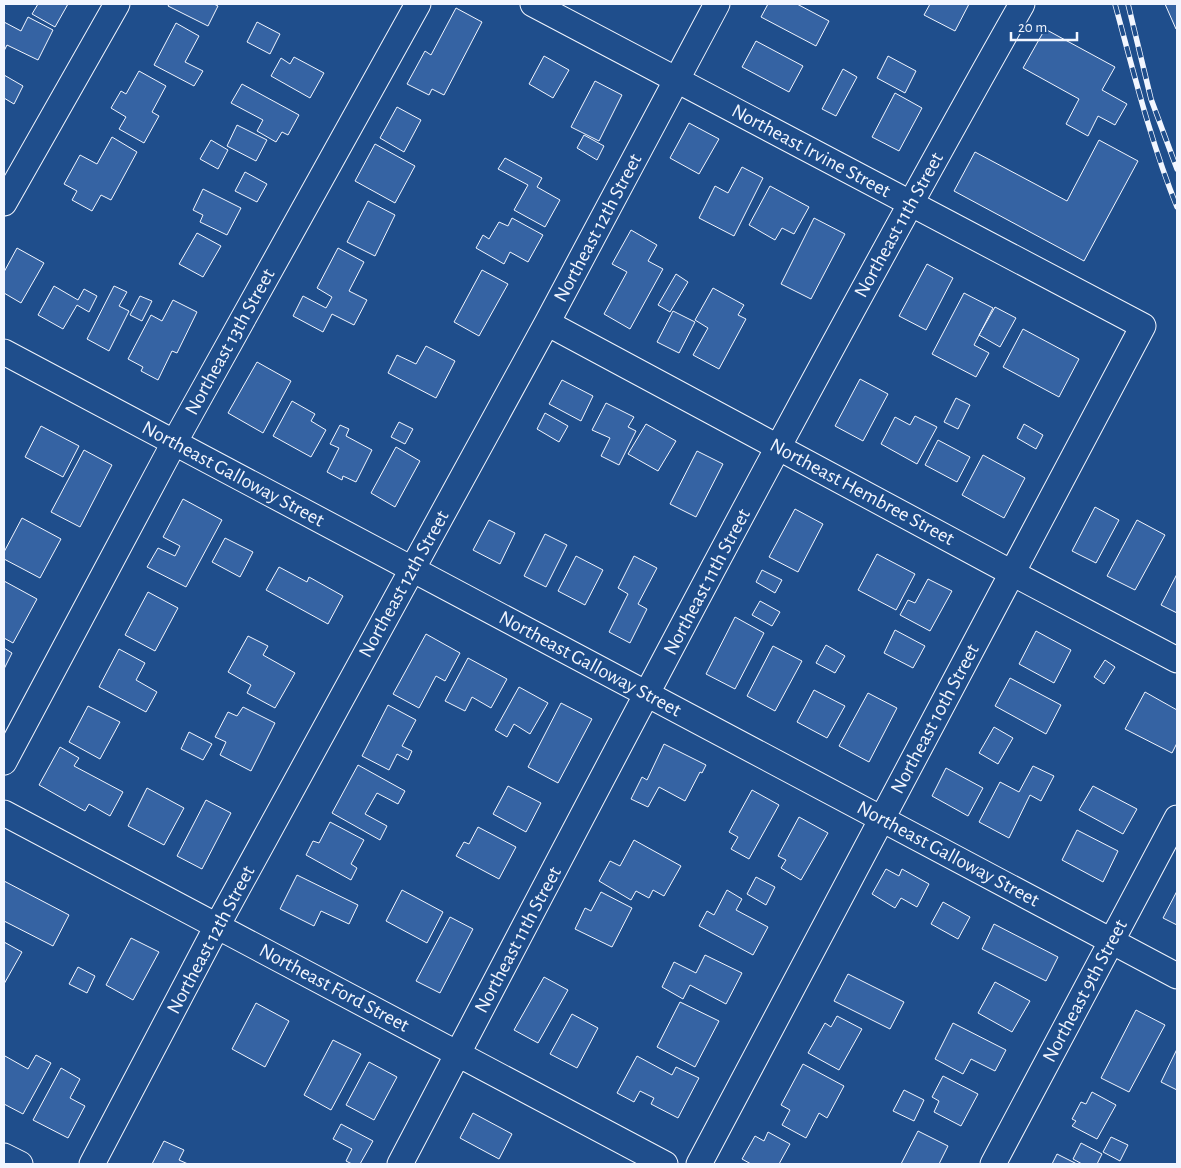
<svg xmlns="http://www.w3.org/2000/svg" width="1181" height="1168" font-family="'Alegreya Sans',sans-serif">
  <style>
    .building { fill: #3563a3; stroke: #f2f6ff }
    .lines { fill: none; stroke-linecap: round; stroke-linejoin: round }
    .minor-casing { stroke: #f2f6ff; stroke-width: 27 }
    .minor { stroke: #1f4e8c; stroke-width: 25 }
    .rail-casing { stroke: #f2f6ff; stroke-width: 5.5 }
    .rail { stroke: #1f4e8c; stroke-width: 4; stroke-dasharray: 11; stroke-linecap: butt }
    .labels { text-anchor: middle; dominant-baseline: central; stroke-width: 4; stroke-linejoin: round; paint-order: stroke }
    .street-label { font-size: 20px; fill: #f2f6ff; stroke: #1f4e8c }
  </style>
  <rect width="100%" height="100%" fill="#1f4e8c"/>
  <path class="building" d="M38,4h30l-13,23 -23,-13z
    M169,4h45l4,2 -10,20 -40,-20z
    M768,4h29l32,17 -13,25 -55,-29z
    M930,4h39l-14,27 -31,-16z
    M1165,4h12v25h-1z
    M456,8l26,14 -38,73 -12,-6 -3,6 -22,-11 18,-33 6,4z
    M28,17l25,13 -15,30 -31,-15 -3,6v-29l17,9z
    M257,22l23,12 -10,20 -23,-12z
    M176,23l23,13 -14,26 18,9 -9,15 -40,-21z
    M1045,29l70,38 -13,23 25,14 -12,21 -17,-9 -10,20 -22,-12 13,-25 -56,-31z
    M756,41l47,25 -14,26 -47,-25z
    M544,56l25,14 -16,28 -24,-14z
    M888,56l28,15 -11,22 -28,-15z
    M294,57l30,16 -14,25 -39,-22 10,-18 9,6z
    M843,69l14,8 -21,39 -14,-7z
    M139,71l27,15 -14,26 7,4 -15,27 -25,-14 7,-12 -15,-9 10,-17 5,3z
    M4,75l19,11 -9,18 -10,-6z
    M595,81l27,14 -23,46 -28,-14z
    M242,84l57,31 -11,20 -6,-3 -6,10 -19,-11 6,-11 -32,-17z
    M895,93l27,15 -23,43 -27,-14z
    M397,107l24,13 -17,32 -24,-14z
    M689,123l30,16 -20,35 -29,-16z
    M237,125l30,15 -11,21 -29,-15z
    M584,135l20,11 -7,14 -20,-12z
    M112,137l25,15 -26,48 -10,-5 -9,16 -20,-11 5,-9 -13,-7 16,-29 17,9z
    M211,140l17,10 -10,19 -18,-10z
    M1099,140l39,21 -54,100 -130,-70 21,-39 92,49z
    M375,144l40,22 -20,37 -40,-22z
    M505,158l37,20 -5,9 23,13 -15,27 -31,-17 14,-25 -30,-16z
    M742,167l21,11 -29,58 -35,-18 16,-32 13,7z
    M245,172l22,12 -10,18 -22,-11z
    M770,186l39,21 -15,27 -12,-6 -7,12 -26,-15z
    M203,189l38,19 -14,27 -27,-13 3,-7 -10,-5z
    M368,201l27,14 -20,41 -28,-14z
    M512,218l31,17 -15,27 -18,-10 -6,12 -28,-16 7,-13 6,4 10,-17 9,4z
    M814,218l31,16 -34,65 -30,-15z
    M631,230l26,15 -9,16 15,8 -33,60 -26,-15 23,-42 -15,-8z
    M197,233l24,13 -18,31 -24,-13z
    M17,248l27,15 -23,40 -17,-10v-21z
    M338,248l26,14 -15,29 18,9 -13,25 -22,-11 -9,18 -30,-16 10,-20 23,12 6,-11 -15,-9z
    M927,264l26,14 -27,52 -27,-14z
    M482,270l26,14 -29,52 -25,-14z
    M676,274l12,8 -18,30 -12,-7z
    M54,286l24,14 6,-11 13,7 -8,16 -12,-7 -14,24 -25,-14z
    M114,286l13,6 -8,14 10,5 -20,40 -22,-12z
    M713,288l31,17 -6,10 8,4 -27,50 -26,-14 15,-27 -13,-8z
    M964,293l29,15 -19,37 15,8 -13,24 -44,-23z
    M140,296l12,5 -10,20 -12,-6z
    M173,300l24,12 -20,41 -5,-2 -14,29 -17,-9 2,-4 -15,-8 23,-44 11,6z
    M995,307l21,11 -16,29 -21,-12z
    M673,311l22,11 -16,31 -22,-11z
    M1023,329l56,30 -20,38 -56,-30z
    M426,346l29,15 -19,37 -48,-25 9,-18 19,9z
    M257,362l34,19 -28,52 -35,-20z
    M860,379l28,15 -25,47 -28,-15z
    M562,380l31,16 -12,25 -32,-17z
    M956,398l14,7 -12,24 -14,-7z
    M292,401l23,13 -4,7 15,9 -15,27 -38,-21z
    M606,403l28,14 -6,10 8,4 -17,34 -18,-9 9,-18 -18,-8z
    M545,413l23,13 -9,16 -22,-13z
    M915,416l22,11 -20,37 -36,-20 14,-27 15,8z
    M399,422l14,7 -8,15 -14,-7z
    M646,424l30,17 -18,30 -30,-17z
    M1024,424l19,11 -7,14 -19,-11z
    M340,425l9,4 -3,7 26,14 -16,32 -13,-6 -1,4 -15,-8 12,-24 -9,-4z
    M41,426l38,20 -16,31 -38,-20z
    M938,440l32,17 -13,25 -32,-17z
    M396,447l24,14 -25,46 -24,-14z
    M84,450l28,15 -32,62 -29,-15z
    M697,451l26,13 -27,53 -26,-13z
    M983,455l42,23 -21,40 -42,-23z
    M183,499l39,21 -36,67 -39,-20 11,-19 17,8 5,-10 -17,-9z
    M1095,507l24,13 -23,43 -24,-12z
    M795,509l28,15 -25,48 -29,-15z
    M22,518l39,21 -21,39 -36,-19v-7z
    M489,520l26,13 -15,31 -27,-14z
    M1137,520l28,15 -30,55 -28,-14z
    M545,534l22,11 -21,42 -22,-11z
    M225,538l28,14 -13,25 -28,-15z
    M877,554l38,20 -19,36 -38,-20z
    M576,556l27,14 -18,35 -27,-14z
    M634,556l23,12 -19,36 9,5 -17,34 -21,-11 19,-38 -10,-6z
    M279,567l28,15 2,-5 34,19 -15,28 -62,-34z
    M762,570l20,10 -7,13 -19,-11z
    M1177,574v39l-16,-8z
    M928,579l24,12 -22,40 -30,-16 8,-15 7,3z
    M4,581l33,18 -24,44 -9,-5z
    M148,592l30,16 -23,43 -30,-16z
    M760,601l20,11 -8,14 -20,-11z
    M735,617l29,16 -29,56 -29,-15z
    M895,630l30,16 -12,22 -29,-15z
    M1036,631l35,19 -17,33 -35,-19z
    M426,634l34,19 -15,28 -9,-5 -17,32 -26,-14z
    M248,636l20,10 -5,9 32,18 -20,35 -28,-15 4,-8 -23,-13z
    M826,645l19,11 -10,17 -19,-10z
    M773,646l29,15 -27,50 -28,-15z
    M4,648l8,5 -8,16z
    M119,649l26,14 -9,17 21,12 -11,20 -47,-25z
    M468,658l39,21 -16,29 -19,-11 -7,14 -20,-10z
    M1105,660l10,7 -11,17 -10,-7z
    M1010,678l51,27 -15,29 -51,-28z
    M519,687l29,16 -18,31 -16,-10 -7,13 -12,-7z
    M814,690l31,16 -18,32 -30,-16z
    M1145,692l32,18v33l-5,10 -47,-24z
    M868,693l29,15 -28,54 -30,-16z
    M561,703l31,16 -34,64 -30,-16z
    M388,705l28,15 -14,26 10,5 -4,9 -11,-6 -8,16 -27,-14z
    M88,706l32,16 -20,37 -31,-17z
    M243,707l32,16 -24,48 -31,-16 6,-13 -11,-5 13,-25 9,4z
    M994,727l19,11 -15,26 -19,-11z
    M189,732l23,12 -9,16 -22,-11z
    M664,744l42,21 -4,8 -2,-1 -15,29 -26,-14 -11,20 -17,-8 11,-22 5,3z
    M60,747l19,11 -5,8 49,26 -13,24 -21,-12 -4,7 -46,-26z
    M358,765l47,26 -7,13 -21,-11 -12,21 22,12 -7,14 -48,-27z
    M1033,766l21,10 -13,25 -11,-6 -21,43 -30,-16 21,-40 19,10z
    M946,768l37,20 -15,28 -36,-20z
    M508,786l33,17 -15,29 -33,-18z
    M1093,786l44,23 -14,25 -44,-24z
    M147,788l37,20 -20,37 -36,-19z
    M752,790l27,15 -30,54 -18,-10 7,-12 -9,-5z
    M206,800l25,13 -29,56 -25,-13z
    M799,817l29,16 -27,47 -20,-12 5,-8 -8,-4z
    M330,822l34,18 -13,24 6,4 -6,12 -45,-25 7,-14 6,2z
    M478,827l38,20 -17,32 -43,-23 8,-14 5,2z
    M1077,830l41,21 -15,31 -41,-22z
    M634,840l47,26 -17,30 -11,-6 -4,8 -13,-7 -5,9 -32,-19 11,-20 10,5z
    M886,869l13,7 3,-7 27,15 -12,23 -16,-9 -6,10 -23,-14z
    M297,875l61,30 -9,19 -28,-13 -7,15 -34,-17z
    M756,877l19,10 -9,18 -19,-11z
    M4,881l65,34 -16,31 -49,-25z
    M402,890l41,22 -16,31 -41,-22z
    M727,890l15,9 -6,11 32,17 -15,28 -54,-29 8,-15 7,4z
    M1177,891v34l-14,-7z
    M601,892l31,16 -20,39 -37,-18 10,-21 6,3z
    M943,902l27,15 -12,22 -27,-15z
    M450,917l23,12 -33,64 -24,-12z
    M994,924l64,33 -12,24 -64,-32z
    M131,938l28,14 -26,48 -27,-15z
    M4,942l18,10 -18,32z
    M705,955l37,18 -16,31 -36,-19 -7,14 -21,-12 12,-25 22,11z
    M78,967l17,9 -8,17 -18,-9z
    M848,974l56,28 -14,27 -56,-28z
    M544,977l24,13 -30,53 -24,-13z
    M995,982l35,19 -18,31 -34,-19z
    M680,1002l39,19 -24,46 -38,-20z
    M256,1003l33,18 -24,46 -33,-18z
    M1136,1010l29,15 -36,67 -28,-14z
    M572,1014l26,14 -21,40 -27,-14z
    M837,1016l25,13 -23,41 -31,-17 17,-30 6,4z
    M953,1023l53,27 -11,21 -24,-12 -8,15 -28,-15z
    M333,1040l28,14 -30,56 -27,-15z
    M1177,1049v41l-16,-8z
    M36,1055l15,8 -28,51 -19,-10v-46l1,-2 23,13z
    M637,1056l35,19 4,-8 23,11 -21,40 -27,-14 3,-6 -14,-7 -6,11 -17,-9z
    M369,1062l28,15 -23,43 -28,-15z
    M803,1064l41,22 -17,32 -8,-5 -13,25 -24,-13 8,-15 -9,-5z
    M61,1068l19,11 -10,19 15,8 -17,32 -35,-18z
    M943,1076l35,18 -17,32 -27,-14 5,-11 -7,-4z
    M904,1090l20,10 -10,21 -21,-10z
    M1092,1092l24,13 -19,34 -25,-13 4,-5 -4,-2 9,-17 5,2z
    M473,1113l39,21 -13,25 -39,-21z
    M341,1124l32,17 -13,23h-8l-6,-3 6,-12 -19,-10z
    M918,1131l30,15 -9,18h-38z
    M768,1132l22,12 -11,20h-28l-9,-5 13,-23 9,5z
    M1111,1137l17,8 -8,16 -17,-9z
    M164,1141l20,9 -5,10 9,4h-36z
    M1081,1143l21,11 -5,10h-15l-9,-5z
    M1057,1154l20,10h-25z"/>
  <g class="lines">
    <defs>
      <path id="minor" d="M533,4l610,322 -444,838
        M4,203l113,-199
        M547,323l465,250 165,87
        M4,352l1173,624
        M4,762l170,-319 244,-439
        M4,813l661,351
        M4,1156l16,8
        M92,1164l125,-238 330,-603 170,-319
        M400,1164c203,-388 406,-778 622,-1160
        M993,1164l184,-346"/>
    </defs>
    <use href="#minor" class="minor-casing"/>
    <use href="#minor" class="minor"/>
    <defs>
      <path id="rail" d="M1115,4c18,66 36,139 62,203
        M1128,4l23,95 26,70"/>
    </defs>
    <use href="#rail" class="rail-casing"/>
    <use href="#rail" class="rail"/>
  </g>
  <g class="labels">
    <g class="street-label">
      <text transform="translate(811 151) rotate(28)">Northeast Irvine Street</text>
      <text transform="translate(899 225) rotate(-61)">Northeast 11th Street</text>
      <text transform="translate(598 228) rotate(-62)">Northeast 12th Street</text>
      <text transform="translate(230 342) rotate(-61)">Northeast 13th Street</text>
      <text transform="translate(233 474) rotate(28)">Northeast Galloway Street</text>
      <text transform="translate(862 492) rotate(28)">Northeast Hembree Street</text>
      <text transform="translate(707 582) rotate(-62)">Northeast 11th Street</text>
      <text transform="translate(404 584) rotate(-61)">Northeast 12th Street</text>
      <text transform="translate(590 664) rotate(28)">Northeast Galloway Street</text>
      <text transform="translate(935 719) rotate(-62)">Northeast 10th Street</text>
      <text transform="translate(948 854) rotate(28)">Northeast Galloway Street</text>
      <text transform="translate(211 940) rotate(-62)">Northeast 12th Street</text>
      <text transform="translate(518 940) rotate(-62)">Northeast 11th Street</text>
      <text transform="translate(334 988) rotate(28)">Northeast Ford Street</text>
      <text transform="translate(1085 991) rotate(-62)">Northeast 9th Street</text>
    </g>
  </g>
  <rect width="1181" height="1168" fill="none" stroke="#f2f6ff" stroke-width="10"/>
  <path d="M1011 32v8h66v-8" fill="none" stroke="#f2f6ff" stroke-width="2.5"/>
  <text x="1018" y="32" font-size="15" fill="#f2f6ff" stroke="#1f4e8c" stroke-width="4" paint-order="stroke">20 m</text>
</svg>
